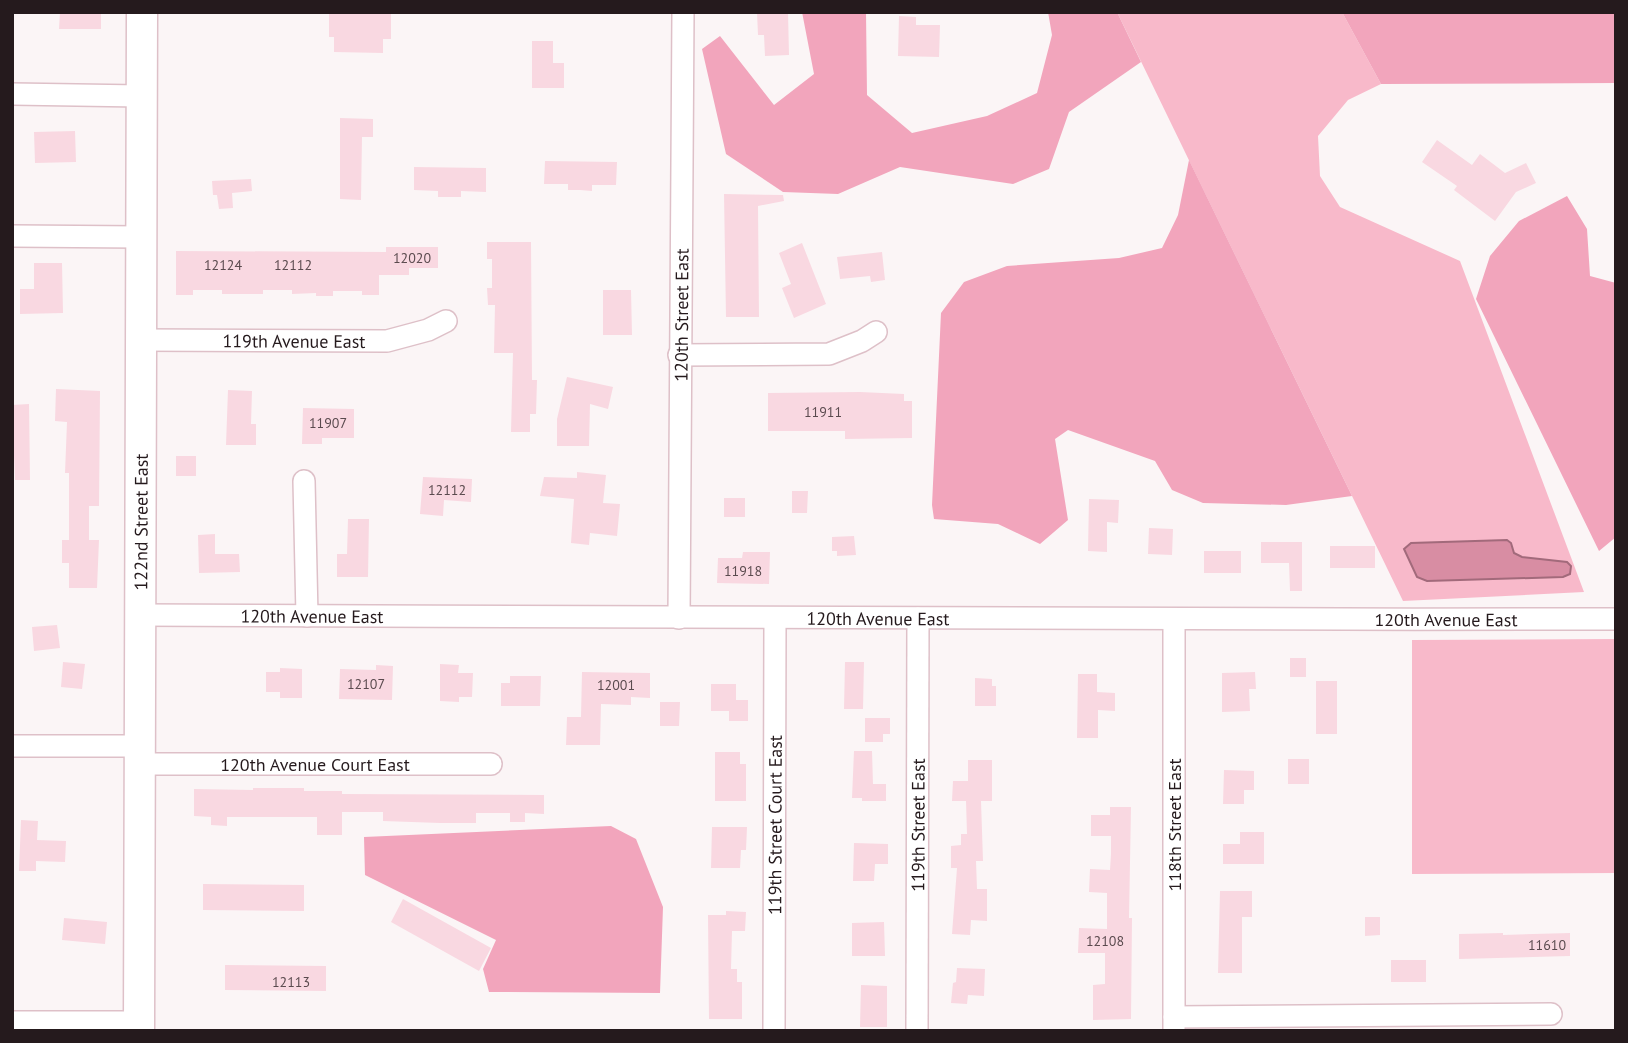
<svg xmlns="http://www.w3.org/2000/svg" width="1628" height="1043" font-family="'PT Sans',sans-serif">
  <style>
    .green { fill: #f8b9ca }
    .forest { fill: #f2a5bc }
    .water { fill: #d88da3; stroke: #a26a7b; stroke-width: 2 }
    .building { fill: #f9d8e1 }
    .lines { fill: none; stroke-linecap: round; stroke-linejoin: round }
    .street-casing { stroke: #dec0c8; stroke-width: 24 }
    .secondary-casing { stroke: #dec0c8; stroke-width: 33 }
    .street { stroke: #fff; stroke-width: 21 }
    .secondary { stroke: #fff; stroke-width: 30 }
    .labels { text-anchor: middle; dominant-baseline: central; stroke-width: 5; stroke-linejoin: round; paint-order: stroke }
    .number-label { font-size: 14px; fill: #5a4a4e }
    .street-label { font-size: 18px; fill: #251a1d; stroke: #fff }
  </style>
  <rect width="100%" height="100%" fill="#fbf5f6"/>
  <path class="green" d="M1117,12h225l39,72 -33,16 -30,36 2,40 20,31 120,54 124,331 -181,9z
    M1616,639v234l-204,1v-234z"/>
  <path class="forest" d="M802,12h64l1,83 45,38 75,-17 50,-23 15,-58 -4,-23h69l24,50 -72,50 -20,57 -36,15 -113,-17 -62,27 -55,-2 -57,-38 -24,-105 18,-13 54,69 40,-31z
    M1342,12h274v71l-235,1z
    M1189,160l163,336 -66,9 -83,-2 -31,-13 -17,-29 -87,-31 -13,9 13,81 -28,24 -42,-20 -64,-5 -2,-14 9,-192 23,-31 43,-16 112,-8 43,-10 16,-33z
    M1567,196l20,33 3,47 26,7v254l-17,14 -123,-252 14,-43 29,-35z
    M611,826l25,13 27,68 -3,86 -171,-1 -6,-23 13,-29 -131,-65 -1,-38z"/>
  <path class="water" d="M1507,540l4,3 3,10 8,4 45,5 4,4 -1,8 -7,3 -136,4 -10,-4 -13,-28 7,-6z"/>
  <path class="building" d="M60,12h41v17h-42z
    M329,12h62v27h-8v14l-49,-1v-15h-5z
    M757,12h31l1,43 -24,1 -1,-21h-6z
    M899,16l17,1v8h24l-1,32 -41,-1z
    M532,41h21v22h11v25h-32z
    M340,118l33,1v18h-11l-1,63 -21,-1z
    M75,131l1,31 -41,1 -1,-31z
    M1437,140l35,25 8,-11 25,19 21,-10 10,20 -20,9 -21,29 -41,-31 3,-4 -35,-24z
    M545,161l72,1 -1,23h-24v6l-12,-1h-12v-6h-24z
    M414,167l72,1v24l-25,-1v6h-23v-6l-24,-1z
    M251,179l1,12 -20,2 1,15 -14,1 -2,-14h-4l-1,-14z
    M724,194l59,1 1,6 -26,5 1,111h-33z
    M487,242h44l1,138h5l-1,34h-6v18h-19l2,-79h-19l1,-48h-7l-1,-17h5v-29h-5z
    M802,243l24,61 -32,14 -12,-30 9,-4 -12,-31z
    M386,247h52v21h-29v7h-30v20h-17v-4h-29v5h-17v-3l-24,1v-4h-29v4h-41v-4h-29v5h-17v-44l210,1z
    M882,252l3,28 -14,2 -1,-6 -30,3 -3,-22z
    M34,263h28l1,50 -43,1v-25h14z
    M603,290h28l1,45h-29z
    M567,377l46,10 -5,22 -18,-5 -1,42h-32v-27z
    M56,389l44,2 -1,115h-10v34h10l-2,48h-28v-25h-7v-23h7v-67h-4l2,-51 -12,-1z
    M228,390l24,1 -1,33h5v21h-30z
    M860,392l44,2v7h8v37l-67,1v-8h-77v-38z
    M29,404l1,76h-15l-3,-75z
    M303,408l51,1v29h-32v6h-20z
    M176,456h20v20h-20z
    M577,472l29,3 -3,28 17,1 -3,32 -27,-3 -1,12 -18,-2 3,-44 -34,-3 4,-19 33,1z
    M423,477l49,2 -1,23 -27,-2 -1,16 -23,-2z
    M792,491h16l-1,22h-15z
    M724,498h21v19h-21z
    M1089,499l30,1 -1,23 -11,-1v30l-19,-1z
    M348,519h21l-1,58h-31v-23h10z
    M1149,528l24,1 -1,26 -24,-1z
    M215,534v20h24l1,18 -41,1 -1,-38z
    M854,536l2,19 -19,1v-5h-5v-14z
    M1261,542h41v49h-12l-1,-28h-28z
    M1330,546h45v22h-45z
    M1204,551h37v22h-37z
    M743,552h27l-1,32 -52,-1 1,-25h24z
    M57,625l3,23 -26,3 -2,-24z
    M1290,658h16v19h-16z
    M63,662l22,2 -3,25 -21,-2z
    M845,662h19l-1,47h-19z
    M440,664l19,1 -1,8h15l-1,24h-13v5l-19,-1z
    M376,665l17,1 -1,34 -53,-1 1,-30 36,1z
    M280,668l22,1v29h-22v-6h-14v-20h14z
    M582,672l68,1v25l-19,-1v8l-30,-1 -1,41h-34l1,-28h14z
    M1255,672l1,17h-7l1,22 -28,1v-39z
    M1078,674h19v18l18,1v18l-17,-1v28h-21z
    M510,676h31l-1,30h-39v-23h9z
    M975,678l17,1v7h4v20h-21z
    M1316,681h21v53h-21z
    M711,684h25v16h12v21h-19v-10h-18z
    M660,702h20l-1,24h-19z
    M865,718h25v16h-7v8h-18z
    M854,751h18l1,33h13v17h-24v-3h-10z
    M715,752h25v12h6v37h-31z
    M1288,759h21v25h-21z
    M968,760h24v41h-11l2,60h-7l1,28h10v32l-16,-1 -1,15 -18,-1 5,-66h-6v-22l10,-1v-11h6l-1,-33h-14l1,-20h15z
    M1224,770l30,1v19h-10v14h-21z
    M253,788h51v3h38v3l202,1v19l-19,-1v9h-15v-9h-34v10h-36l-57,-2v-9h-41v23h-25v-18h-90v9l-16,-1v-8l-17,-1v-27l59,1z
    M1110,807h21l-2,111h3l-1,101 -38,1v-35l12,-1v-31h-27l1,-25 28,1v-36l-18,-1 1,-23 20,1 1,-16v-18h-20v-21h19z
    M21,820l17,1 -1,19 29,1 -1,21 -29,-1v10h-17z
    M712,827h35l-1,23h-5l-1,18h-29z
    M1240,832h24v32h-41v-20h17z
    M854,843l34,1v20h-13l-1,17h-21z
    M203,884l101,1v26l-101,-1z
    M1220,891h32v26h-10v56h-24z
    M403,899l88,49 -12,23 -88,-49z
    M726,911l20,1 -1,19h-13l-1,38h6v13h5v37h-33l-1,-104h18z
    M1365,917h15v18l-15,1z
    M64,918l43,4 -2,22 -43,-4z
    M884,922l1,34h-33v-33z
    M1503,933v2l67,-2v23l-111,3v-25z
    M1391,960h35v22h-35z
    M225,965l101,1v25l-101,-1z
    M957,968l28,1 -1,27 -16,-1 -1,9 -16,-1 2,-20 3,-1z
    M861,985l26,1v41h-27z"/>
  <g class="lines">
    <defs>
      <g id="street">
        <path d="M12,94l129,2"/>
        <path d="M12,236l128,1"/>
        <path id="s1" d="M140,340l247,1 41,-11 18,-9"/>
        <path d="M679,355l150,-1 33,-13 14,-9"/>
        <path d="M304,481l3,135"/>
        <path id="s2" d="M140,615c492,2 984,5 1476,4"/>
        <path id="s3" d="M679,618l4,-606"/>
        <path d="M12,746h128"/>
        <path id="s4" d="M140,764h351"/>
        <path d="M1174,1017l377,-3"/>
        <path d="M12,1022h127"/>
        <path id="s5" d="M774,1031l1,-412"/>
        <path id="s6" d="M917,1031l1,-413"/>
        <path d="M1174,1031v-411"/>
      </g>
      <g id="secondary">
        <path id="s7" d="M139,1031l3,-1019"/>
      </g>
    </defs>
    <use href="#street" class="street-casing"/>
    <use href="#secondary" class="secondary-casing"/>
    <use href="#street" class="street"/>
    <use href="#secondary" class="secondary"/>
  </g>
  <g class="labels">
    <g class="number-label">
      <text x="412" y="258">12020</text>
      <text x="223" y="265">12124</text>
      <text x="293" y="265">12112</text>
      <text x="823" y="412">11911</text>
      <text x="328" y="423">11907</text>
      <text x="447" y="490">12112</text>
      <text x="743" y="571">11918</text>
      <text x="366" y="684">12107</text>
      <text x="616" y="685">12001</text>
      <text x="1105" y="941">12108</text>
      <text x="1547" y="945">11610</text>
      <text x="291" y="982">12113</text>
    </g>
    <g class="street-label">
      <text stroke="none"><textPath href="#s3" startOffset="303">120th Street East</textPath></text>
      <text stroke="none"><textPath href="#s1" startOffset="154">119th Avenue East</textPath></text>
      <text stroke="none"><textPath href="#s7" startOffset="509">122nd Street East</textPath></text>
      <text stroke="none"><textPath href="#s2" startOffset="172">120th Avenue East</textPath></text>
      <text stroke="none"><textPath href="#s2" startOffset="738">120th Avenue East</textPath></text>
      <text stroke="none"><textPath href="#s2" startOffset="1306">120th Avenue East</textPath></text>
      <text stroke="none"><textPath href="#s4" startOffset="175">120th Avenue Court East</textPath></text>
      <text stroke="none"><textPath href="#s6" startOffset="206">119th Street East</textPath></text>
      <text stroke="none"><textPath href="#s5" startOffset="206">119th Street Court East</textPath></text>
      <text transform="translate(1174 825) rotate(-90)">118th Street East</text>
    </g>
  </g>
  <rect width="1628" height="1043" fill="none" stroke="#251a1d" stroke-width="28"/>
</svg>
